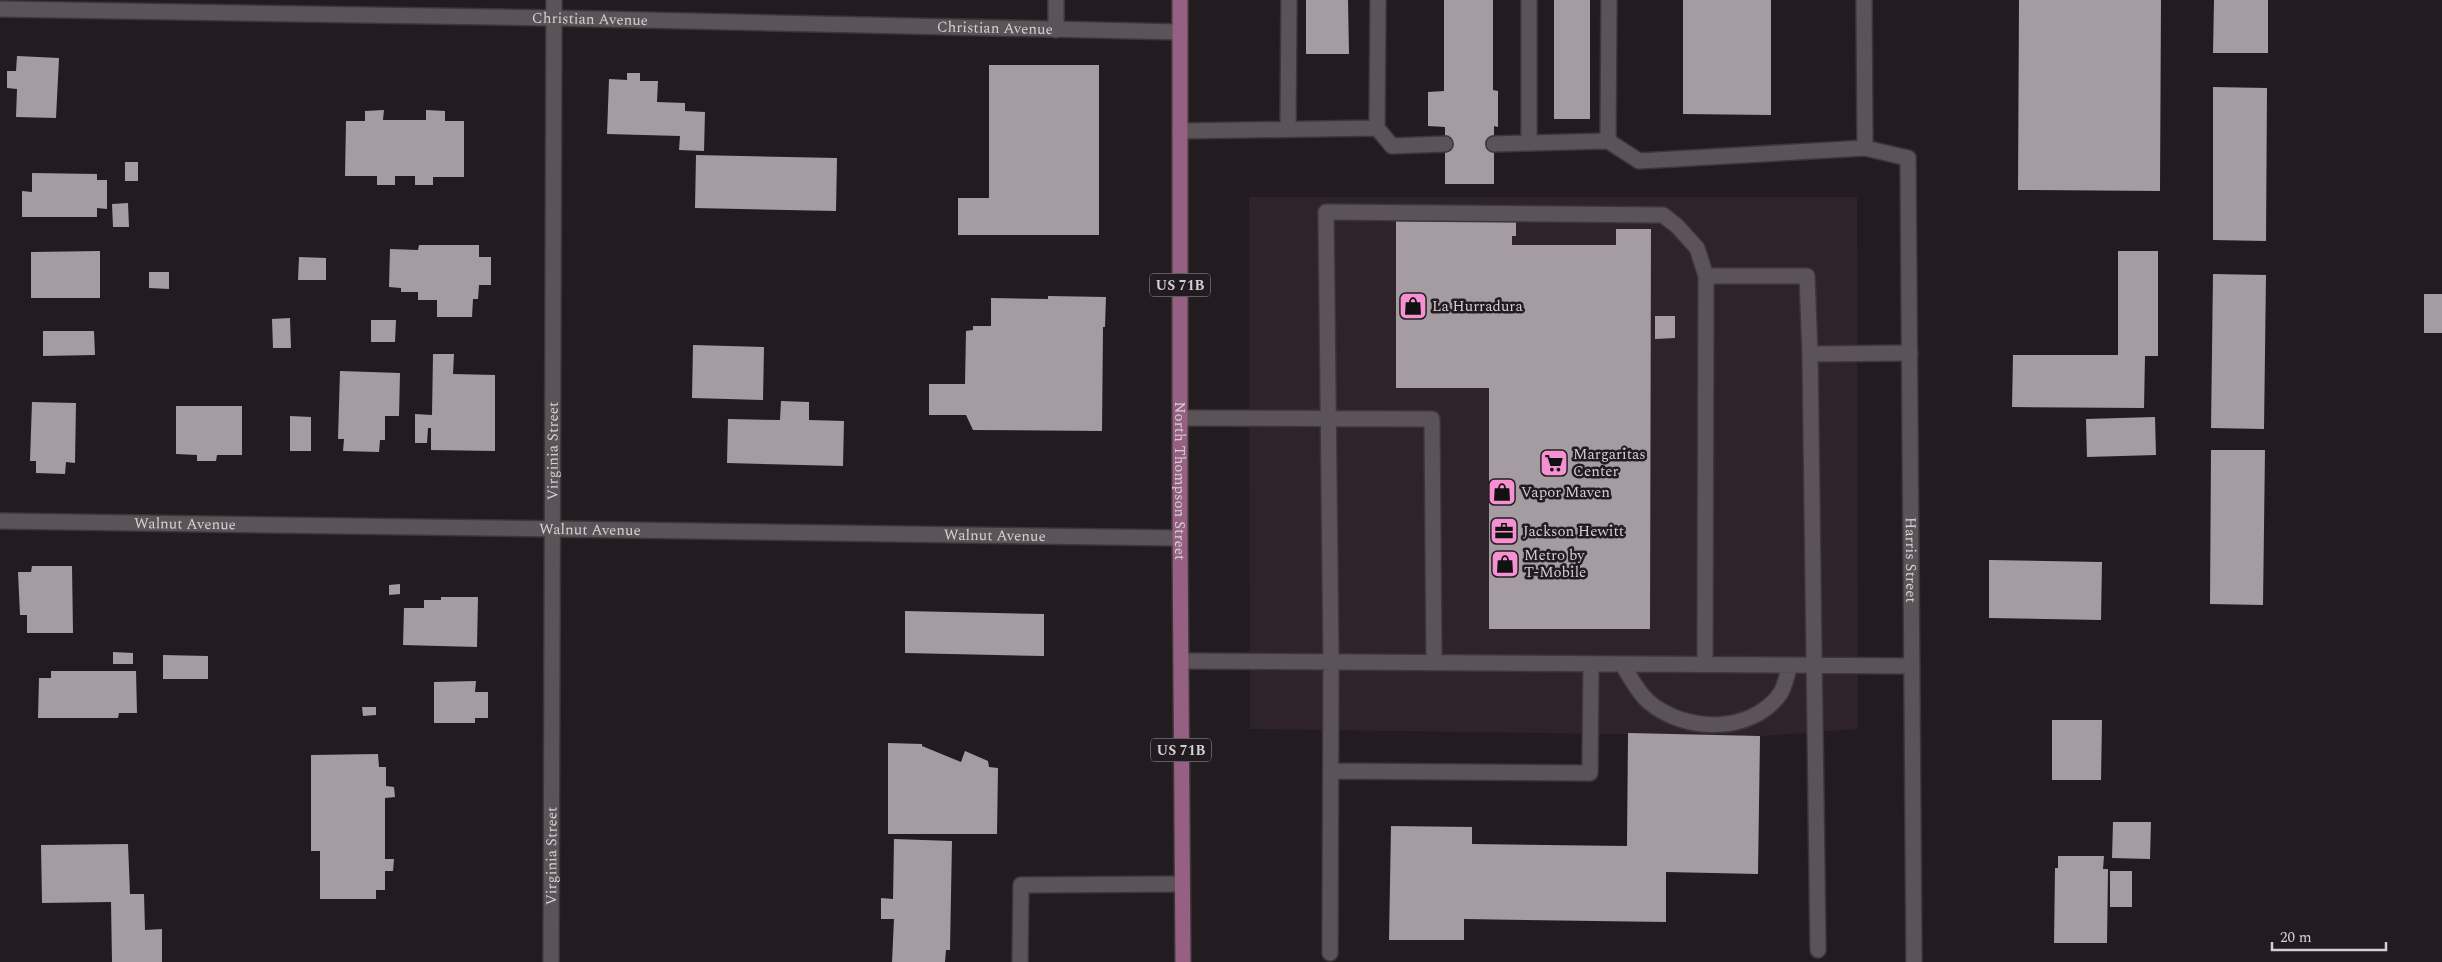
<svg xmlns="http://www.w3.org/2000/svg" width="2442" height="962" font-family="Spectral,serif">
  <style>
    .built { fill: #2f232a }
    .building { fill: #a49ca1 }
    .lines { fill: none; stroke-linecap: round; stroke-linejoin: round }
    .lane-casing { stroke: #3c3639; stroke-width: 18 }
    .street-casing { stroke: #3c3639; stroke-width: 18 }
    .primary-casing { stroke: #3c3639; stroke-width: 18 }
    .lane { stroke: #5b5357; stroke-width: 15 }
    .street { stroke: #5b5357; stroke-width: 15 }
    .primary { stroke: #966082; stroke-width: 15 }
    .labels { text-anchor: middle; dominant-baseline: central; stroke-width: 5; stroke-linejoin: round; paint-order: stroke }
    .shield { fill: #221c20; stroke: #9f9a9d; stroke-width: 1 }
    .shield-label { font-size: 14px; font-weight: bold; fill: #d4d0d2 }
    .street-label { font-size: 15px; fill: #d4d0d2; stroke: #221c20 }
    .poi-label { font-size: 15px; fill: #d4d0d2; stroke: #221c20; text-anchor: start }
  </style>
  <rect width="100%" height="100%" fill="#221c20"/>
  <path class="built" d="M1249,197h608l1,532 -98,7 -510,-7z"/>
  <path class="building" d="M1306,0h42l1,54h-43z
    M1444,0h49v90l5,1v36l-4,-1v58h-49v-57l-17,-1v-34l16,-1z
    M1554,0h36v119h-36z
    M1683,0h88v115l-88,-1z
    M2019,0h142l-1,191 -142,-1z
    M2214,0h54v53h-55z
    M17,56l42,2 -3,60 -40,-1 1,-28 -10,-1v-17h9z
    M989,65h110v170h-141v-37h31z
    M627,73h13v8h18l-1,21 28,1v8l20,1 -1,39 -25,-1 1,-14 -73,-2 2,-55 18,1z
    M2213,87l54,1 -1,153 -53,-1z
    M384,110l-1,10h43v-10l19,1v10h19v56h-31v8h-18v-9h-20v9h-18v-9h-32l1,-55h19v-10z
    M696,155l141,3 -1,53 -141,-3z
    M125,162h13v19h-13z
    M32,173l65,1v6h10v29l-10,-1v9h-75v-26l10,1z
    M128,203l1,24h-16l-1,-23z
    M1396,221l120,1v14h-4v9h104v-16h35l-1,400h-161v-241h-93z
    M419,245h60v12h12v28h-12l-1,14h-5l-1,18h-35v-17h-19v-8h-17v-4l-12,-1 1,-38 28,1z
    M100,251v47h-69v-46z
    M2118,251h40v105h-13l-1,52 -132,-1 1,-52h105z
    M299,257l27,1v22h-28z
    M149,272h20v17l-20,-1z
    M2213,274l53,1 -2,154 -53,-1z
    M2424,294h18v39h-18z
    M1048,296l58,1 -1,30h-2l-1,104 -129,-1 -7,-15h-37v-31h36l1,-53 7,-1v-4h18v-28l57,1z
    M1655,316h20v22l-20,1z
    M290,318l1,30h-18l-1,-29z
    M371,320h25l-1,22h-24z
    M43,331h51l1,24 -52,1z
    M693,345l71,2 -1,53 -71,-2z
    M433,354h21l-1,20 42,1v76l-64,-1v-22h-3l-1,15h-12v-29l17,1z
    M340,371l60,2 -1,43h-14v24h-5l-1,12 -36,-1 1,-12h-6z
    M781,401l28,1v18l35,1 -1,45 -116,-3 1,-44 52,1z
    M32,402l44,1 -1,60 -9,-1 -1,12 -29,-1v-12h-6z
    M176,406h66v49h-25l-1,6h-19v-6l-21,-1z
    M290,416l21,1v34h-21z
    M2155,417l1,38 -69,2 -1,-38z
    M2211,450h54l-2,155 -53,-1z
    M1989,560l113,2 -1,58 -112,-2z
    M32,566h40l1,67h-46v-18h-7l-2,-43h13z
    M400,584v10l-11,1v-10z
    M441,597h37l-1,50 -74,-2 1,-37h20v-8h17z
    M905,611l139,3v42l-139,-3z
    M113,652l20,1v11h-20z
    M163,655l45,1v23h-45z
    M51,671h85l1,42h-18l-1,5h-80l1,-40h12z
    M476,681l-1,11h13v26h-13v5h-41v-41z
    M362,707h14v8l-13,1z
    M2052,720h50l-1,60h-49z
    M1628,733l132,3 -2,138 -92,-2v50l-202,-3v21h-75l2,-114 81,1v17l155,2z
    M888,743l34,1v2l39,16 4,-11 23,10 1,6 9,1 -1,66h-109z
    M378,754l1,13h7v19l8,1 1,10 -10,1v61h9l-1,12h-8v19h-9v9h-56v-48h-9v-96z
    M2113,822h38l-1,37 -38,-1z
    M894,839l58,2 -2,109h-4l-1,12h-53l2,-43h-13v-21l12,1z
    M128,844l2,50h14l1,36 17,-1v33h-50l-1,-60 -69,1 -1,-58z
    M2058,856h46l-1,13h5l-1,74h-53l1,-75h3z
    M2110,871h22v36h-22z"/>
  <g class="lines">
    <defs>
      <path id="lane" d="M1529,0v143l79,-2 1,-141
        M1864,0l1,148
        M1056,30v-30
        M1377,128l15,18 53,-2
        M1288,129l1,-129
        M1180,131l197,-3 1,-128
        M1608,141l31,20 226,-13 43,10
        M1494,144l35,-1
        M1706,276h101l3,78
        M1180,418l252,1 2,244
        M1181,661l731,5
        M1622,664c8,12 15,28 27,38 35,30 101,33 131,-8 5,-7 7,-20 10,-29
        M1331,771l259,2 1,-109
        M1818,950l-8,-596 100,-1
        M1330,953l1,-291 -5,-450 337,3 14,11 20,22 9,28 -1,388
        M1020,962l1,-77 161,-1"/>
      <g id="street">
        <path id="s1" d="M0,9l554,9 626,14"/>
        <path id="s2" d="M1908,158l6,804"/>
        <path id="s3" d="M0,521l1180,17"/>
        <path id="s4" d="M551,962l3,-962"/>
      </g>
      <g id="primary">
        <path id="s5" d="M1180,0v538l3,424"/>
      </g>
    </defs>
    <use href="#lane" class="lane-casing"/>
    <use href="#street" class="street-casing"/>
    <use href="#primary" class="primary-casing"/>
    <use href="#lane" class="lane"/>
    <use href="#street" class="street"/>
    <use href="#primary" class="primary"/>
  </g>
  <defs>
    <symbol id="shop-square" viewBox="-11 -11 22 22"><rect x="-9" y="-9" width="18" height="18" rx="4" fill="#f690d0" stroke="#221c20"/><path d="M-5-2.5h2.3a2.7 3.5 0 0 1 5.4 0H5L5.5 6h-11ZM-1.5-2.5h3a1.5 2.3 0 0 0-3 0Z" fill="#111"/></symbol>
    <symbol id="supermarket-square" viewBox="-11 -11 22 22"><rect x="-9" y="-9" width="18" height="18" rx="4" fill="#f690d0" stroke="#221c20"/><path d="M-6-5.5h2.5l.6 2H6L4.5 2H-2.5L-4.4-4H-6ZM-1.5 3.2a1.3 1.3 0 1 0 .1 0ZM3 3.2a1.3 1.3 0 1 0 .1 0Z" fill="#111"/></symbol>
    <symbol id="office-square" viewBox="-11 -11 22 22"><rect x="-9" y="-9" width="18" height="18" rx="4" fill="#f690d0" stroke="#221c20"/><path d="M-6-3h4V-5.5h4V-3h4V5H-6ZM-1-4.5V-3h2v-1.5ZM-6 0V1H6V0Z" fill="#111"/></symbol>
  </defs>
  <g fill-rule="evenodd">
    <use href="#shop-square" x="1397" y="290" width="32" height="32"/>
    <use href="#supermarket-square" x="1538" y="447" width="32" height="32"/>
    <use href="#shop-square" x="1486" y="476" width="32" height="32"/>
    <use href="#office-square" x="1488" y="515" width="32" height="32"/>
    <use href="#shop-square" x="1489" y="548" width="32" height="32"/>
  </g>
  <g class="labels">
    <g class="shield">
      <rect x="1150" y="273.5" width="60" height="23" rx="4"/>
      <rect x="1151" y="738.5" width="60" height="23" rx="4"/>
    </g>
    <g class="shield-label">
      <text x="1180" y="285">US 71B</text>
      <text x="1181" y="750">US 71B</text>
    </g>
    <g class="street-label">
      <text stroke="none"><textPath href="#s1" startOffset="590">Christian Avenue</textPath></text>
      <text stroke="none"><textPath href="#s1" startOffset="995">Christian Avenue</textPath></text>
      <text stroke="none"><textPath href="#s4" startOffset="511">Virginia Street</textPath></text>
      <text stroke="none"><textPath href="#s5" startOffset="481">North Thompson Street</textPath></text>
      <text stroke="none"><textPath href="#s3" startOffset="185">Walnut Avenue</textPath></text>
      <text stroke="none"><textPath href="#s3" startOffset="590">Walnut Avenue</textPath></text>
      <text stroke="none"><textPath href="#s3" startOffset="995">Walnut Avenue</textPath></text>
      <text stroke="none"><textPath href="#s2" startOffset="402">Harris Street</textPath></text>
      <text stroke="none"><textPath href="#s4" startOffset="106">Virginia Street</textPath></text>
    </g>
    <g class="poi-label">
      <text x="1432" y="306">La Hurradura</text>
      <text x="1573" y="454">Margaritas<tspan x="1573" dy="17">Center</tspan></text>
      <text x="1521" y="492">Vapor Maven</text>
      <text x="1523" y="531">Jackson Hewitt</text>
      <text x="1524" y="555">Metro by<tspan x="1524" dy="17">T-Mobile</tspan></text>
    </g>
  </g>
  <path d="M2272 942v8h114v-8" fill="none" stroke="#d4d0d2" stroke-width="2.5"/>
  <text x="2280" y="942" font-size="15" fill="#d4d0d2" stroke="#221c20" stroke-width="4" paint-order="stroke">20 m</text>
</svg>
